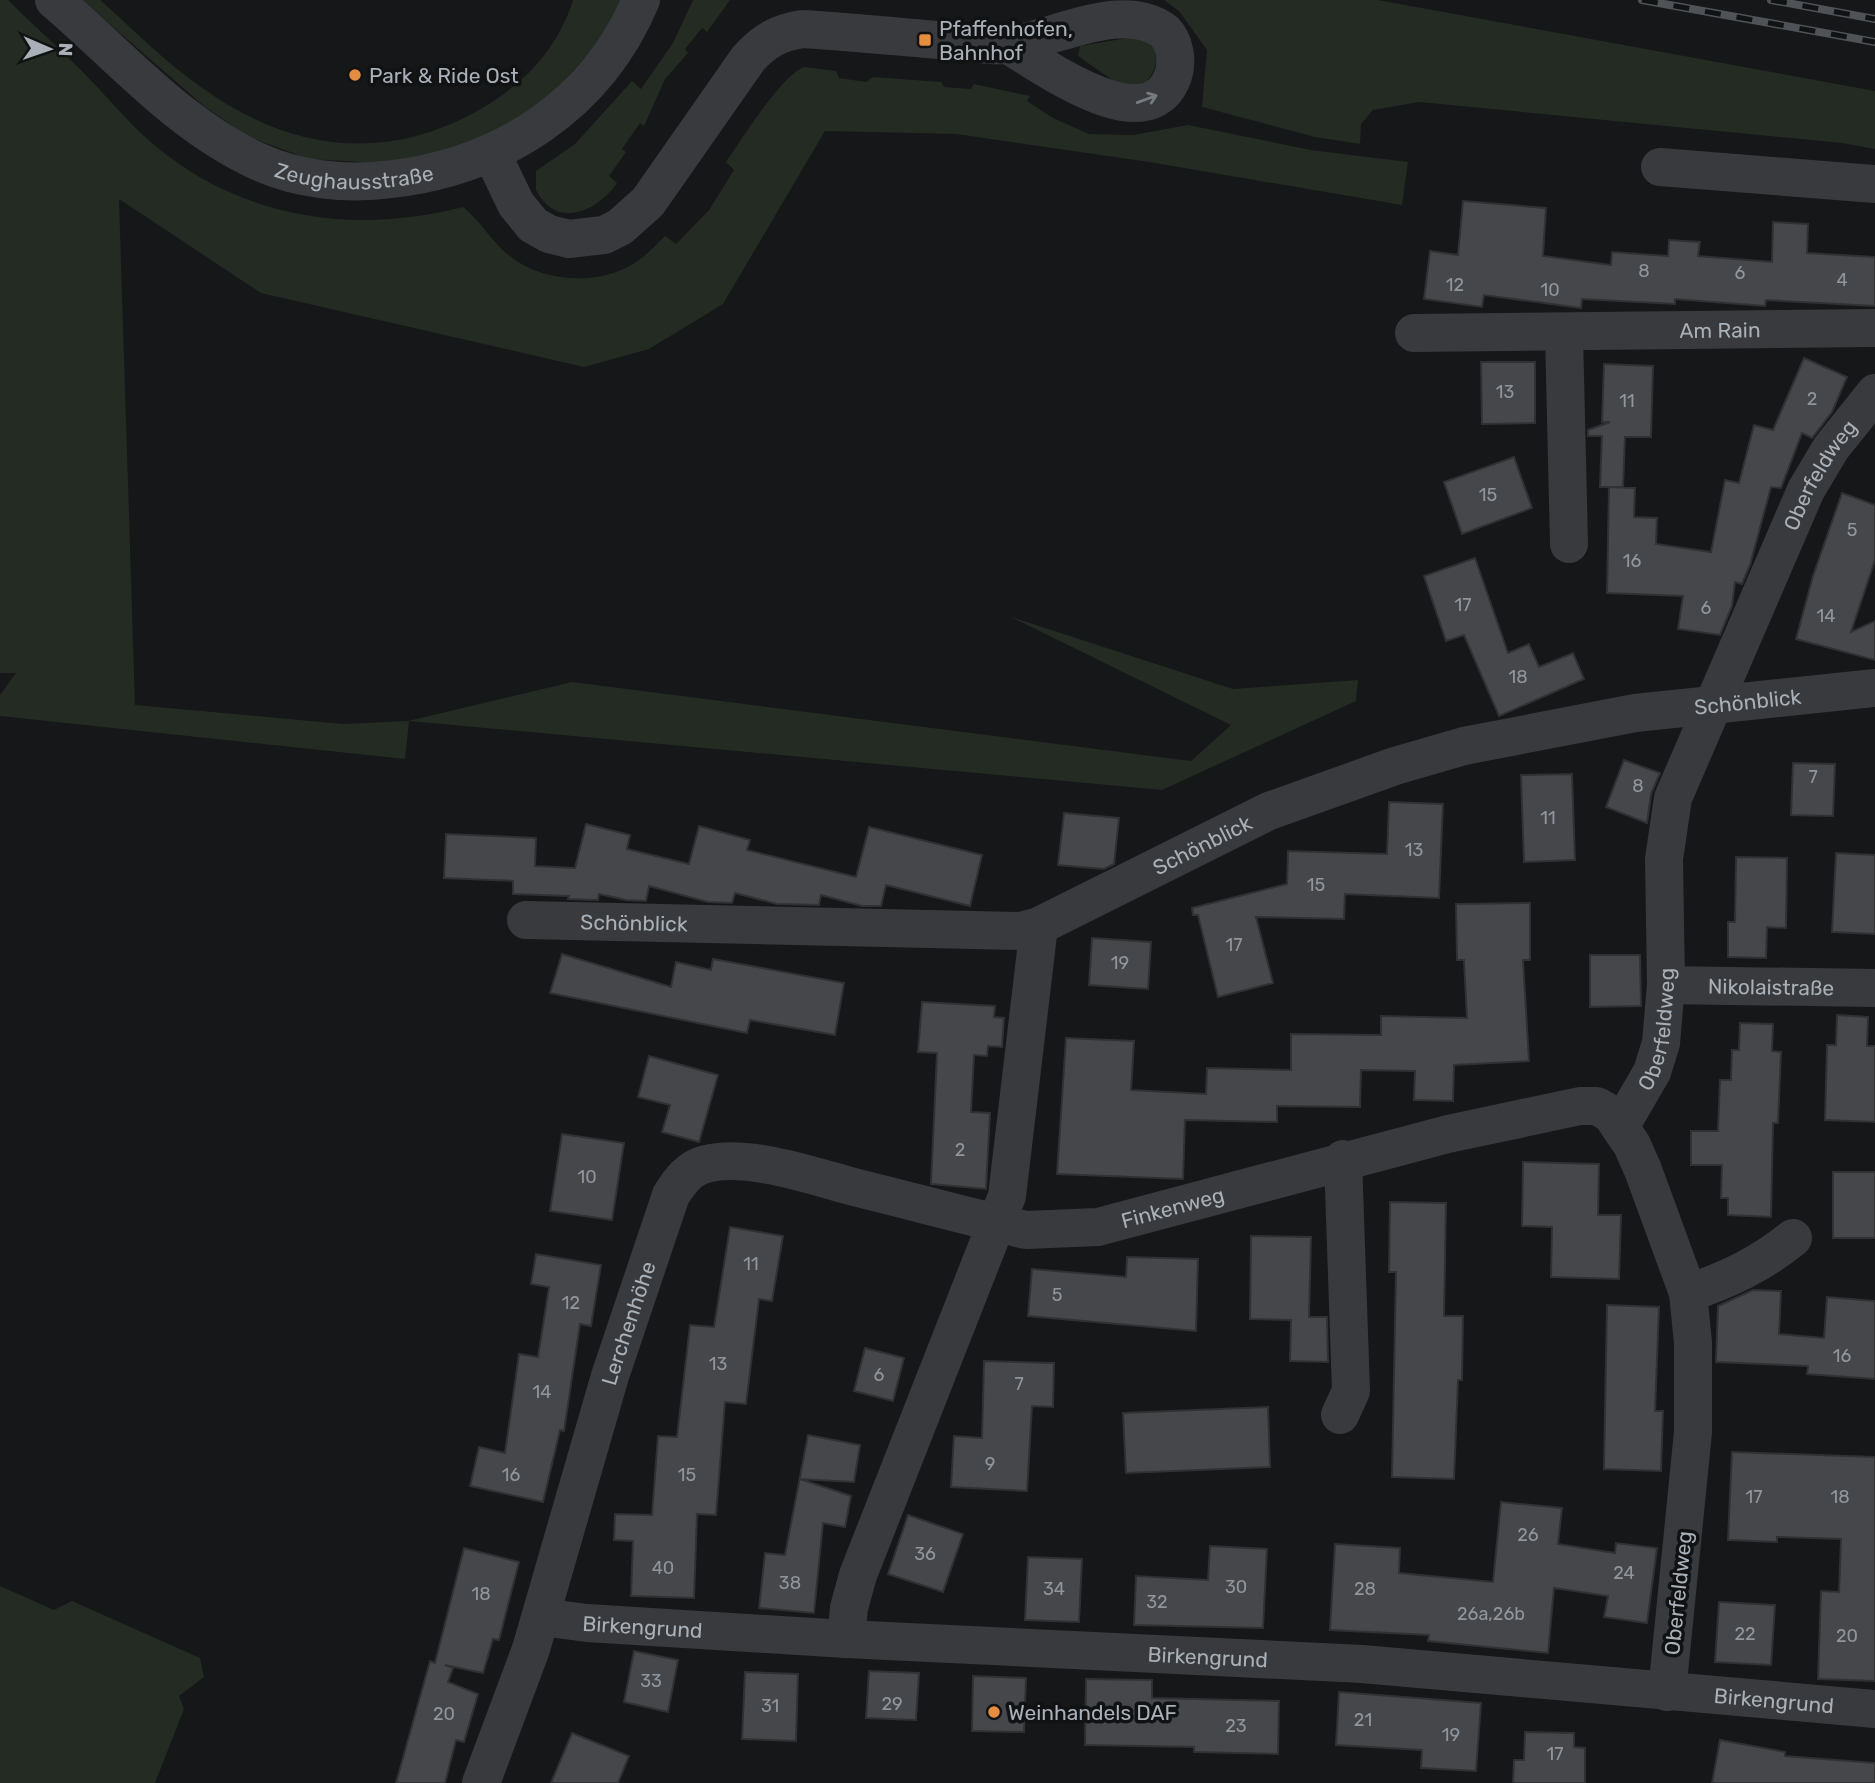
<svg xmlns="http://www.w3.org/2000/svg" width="1875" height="1783" font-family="Rubik,sans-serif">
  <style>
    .green { fill: #232b23 }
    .building { fill: #46474b; stroke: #313134; stroke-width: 2 }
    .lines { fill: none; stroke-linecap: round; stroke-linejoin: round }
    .minor { stroke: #383a3d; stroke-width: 38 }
    .rail-casing { stroke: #4f5256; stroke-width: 8 }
    .rail { stroke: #111213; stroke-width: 5; stroke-dasharray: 16; stroke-linecap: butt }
    .oneway { stroke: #767b80 }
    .poi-dot { fill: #e58e41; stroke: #111213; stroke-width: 2.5 }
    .labels { text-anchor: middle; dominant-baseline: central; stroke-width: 7; stroke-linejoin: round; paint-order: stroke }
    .number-label { font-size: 18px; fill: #90969c }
    .poi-label { font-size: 21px; fill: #a9b0b7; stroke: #111213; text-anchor: start }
    .street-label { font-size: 21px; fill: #a9b0b7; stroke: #111213 }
  </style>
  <rect width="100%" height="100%" fill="#161718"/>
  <path class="green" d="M0,0h8c24,24 49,46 73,70 24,24 45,51 71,73 88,76 202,92 311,64 18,14 29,36 48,50 33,25 86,29 122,7 12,-7 22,-18 32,-28l11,8 33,-34 25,-40 -8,-8c16,-23 55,-86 78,-95l32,4 3,7 27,4 7,-5 68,5 3,5 27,2 3,-5 56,12 -3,5 26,17 36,16 44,1 55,-10 123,25 97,12 -6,43 -253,-43 -193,-28 -131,-3 -102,173 -74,45 -65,18 -323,-74 -142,-94 16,506 208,19 65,-3 164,-39 619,79 40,-36 -220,-108 222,72 125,-9 -2,21 -194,89 -753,-69 -4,38 -405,-43v-21l16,-22h-16z
    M82,0h18c33,29 65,62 101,87 87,63 183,77 278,23 44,-25 79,-61 94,-110h50l-17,35 -63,69 -68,42 -96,17 -70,-4 -60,-22 -44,-30z
    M693,0h37l-23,32 -5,-4 -17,21 3,4 -23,26 -21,47 -4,-3 -18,26 4,3 -17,24 8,7c-20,29 -61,47 -81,7v-19l39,-27 57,-63 9,8 32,-46z
    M1164,0h214l497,91v58l-33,-6 -423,-41 -46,8 -12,14 -1,20 -45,-7 -113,-30 5,-57 -28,-39z
    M1133,37l20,8c6,19 3,26 -10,41l-25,-2 -40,-28 2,-10z
    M0,1586l54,24 18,-9 128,57 4,19 -25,19 5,13 -29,74h-155z"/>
  <path class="building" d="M1463,201l83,7 -3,48 68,9 1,-13 56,4 1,-16 31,2 -2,14 74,6 1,-40 35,2 -1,29 68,4v49l-109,-6 -1,6 -90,-7v5l-93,-5 -1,9 -97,-13 -2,12 -58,-8 6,-48 28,4z
    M1804,358l43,19 -15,35 -20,26 -10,-5 -21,55 -10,-1 -21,78 -8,19 -7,-2 -3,24 -12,29 -42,-6 5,-33 -76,-3 2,-106 26,1 -1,29 23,1 -1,26 55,8 14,-72 14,3 15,-58 19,5z
    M1481,362h54v61l-53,1z
    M1604,364l49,2 -2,71h-26l-2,50h-23l2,-51h-14v-6l22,-8h-8z
    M1514,457l18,51 -70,26 -18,-52z
    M1842,493l33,12v55l-24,72 24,-11v39l-79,-21 17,-63z
    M1475,558l33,95 21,-9 10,23 34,-14 11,26 -85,37 -35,-81 -18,6 -22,-65z
    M1624,760l36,13 -9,21 -4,29 -41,-16z
    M1793,763l42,1 -2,52 -42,-1z
    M1572,774l3,86 -51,2 -3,-87z
    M1389,802l54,2 -4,94 -94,-4 -1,25 -88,-2 17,66 -55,14 -20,-82h-5l-1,-7 95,-24 1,-33 99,3z
    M1064,813l55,5 -5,46 -10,5 -46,-4z
    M586,824l44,11 -3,14 62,15 10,-38 51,14 -3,10 109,27 13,-50 113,28 -12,51 -84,-21 -5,21h-19l-41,-11 -2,10 -42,-1 -42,-11 -3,10 -24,-1 -59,-16 -3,15 -20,-1 -27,-6 -1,6 -30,-1 1,-3 -56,-2v-13l-69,-3 2,-44 90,4 -1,28 40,2z
    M1836,853l39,2v79l-43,-2z
    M1736,857l51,1 -1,70 -19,-1 -1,31 -38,-1v-35h7z
    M1530,903v57h-7l6,101 -75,4 -1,36 -39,-1 1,-29 -54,-1 -1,37 -83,-1v16l-92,-2 -2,59 -126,-5 9,-136 68,3 -3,49 75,4 1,-26 84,2v-36l90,1v-19l86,2 -3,-58h-7l-1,-56z
    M1092,938l59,4 -3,47 -59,-4z
    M562,954l109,33 5,-25 35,8 2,-11 131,24 -9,52 -85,-15 -3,13 -197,-40z
    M1590,955h50l1,51 -51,1z
    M922,1002l73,4 -1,11 10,1 -2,29 -14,-1 -1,10 -13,-1 -3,57 19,1 -4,76 -55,-5 6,-131 -19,-1z
    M1837,1015l31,2 -1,29h8v76l-50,-2 2,-75h9z
    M1740,1023l33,1 -1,27 9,1 -3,71h-5l-2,94 -43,-2v-17h-7l1,-33h-31v-34h27l2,-51h11l1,-30h7z
    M649,1056l69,19 -19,67 -37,-10 8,-27 -32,-8z
    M562,1134l62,9 -12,77 -62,-9z
    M1523,1162l76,2 -1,51h23l-2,64 -68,-2 1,-50 -30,-1z
    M1833,1172h42v66h-42z
    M1390,1202l56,1 -2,113h19l-1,64h-4l-4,99 -62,-2 4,-205h-7z
    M730,1227l53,9 -11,65 -13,-2 -13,105 -21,-2 -9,113 -19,-1 -3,84 -63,-2 2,-55 -19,-1 1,-26 37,1 6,-79 19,1 13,-112 24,2z
    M1251,1236l60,1 -2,80h18l1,45 -38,-1 1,-41 -41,-1z
    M536,1254l65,11 -10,61 -11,-2 -16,107 -4,-1 -17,72 -73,-16 9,-39 26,6 14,-99 19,3 11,-70 -18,-3z
    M1127,1257l71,2 -2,72 -168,-15 4,-47 94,8z
    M1753,1290l28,1 -2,43 45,4 3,-41 48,4v78l-68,-5 1,-8 -92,-4 2,-56z
    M1607,1305l52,2 -4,104h8l-2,60 -57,-2z
    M865,1348l39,10 -11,43 -39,-10z
    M984,1361l70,2 -1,44 -21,-1 -5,85 -76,-4 3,-51 28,2z
    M1268,1407l2,60 -144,6 -3,-60z
    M808,1435l52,10 -6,37 -54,-3 51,17 -6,31 -22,-4 -9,90 -55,-5 6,-55 20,2z
    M1732,1452l143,5v224l-57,-2 3,-88 18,1 2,-53 -64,-2v5l-49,-2z
    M1501,1502l61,6 -4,36 57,9 1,-10 41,5 -10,75 -43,-6 4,-21 -54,-8 -6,65 -120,-12 1,-6 -99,-5 5,-86 65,4 -1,25 94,9z
    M908,1515l55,19 -20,58 -55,-18z
    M1210,1546l57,3 -4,79 -129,-3 2,-49 72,4z
    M464,1548l55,14 -20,78 -6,-1 -10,34 -38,-8 8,3 -5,14 30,12 -14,48 -8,-2 -11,43h-49l34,-122 5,2z
    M1028,1557l54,2 -3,63 -54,-2z
    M1719,1602l56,3 -4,60 -56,-3z
    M634,1651l44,9 -10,52 -44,-10z
    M869,1671l50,2 -3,47 -50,-2z
    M745,1672l53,2 -2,67 -54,-2z
    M973,1676l53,2 -2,54 -52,-1z
    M1086,1679l66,1v18l127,3 -1,53 -84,-2v-5l-109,-2z
    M1339,1692l142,11 -5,68 -55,-3 1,-18 -86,-5z
    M1525,1732l49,1v14l11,1v35h-72l1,-23h10z
    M572,1733l57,23 -11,27h-67z
    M1720,1740l65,12v4l90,7v20h-163z"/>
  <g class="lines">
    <g class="minor">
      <path id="s1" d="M54,0c66,56 123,124 203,161 41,19 89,24 135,18 110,-13 205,-74 249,-179"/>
      <path d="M492,154l24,50 17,21 16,9 20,5 35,-4 16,-8 28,-25 100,-143c16,-18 30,-26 54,-30 49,3 99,8 148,12 18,1 40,6 58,4 47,-6 114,-45 156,-14 11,11 14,30 9,45 -25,68 -130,-11 -165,-31"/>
      <path d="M1660,167l215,17"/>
      <path id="s2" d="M1414,333l461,-5"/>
      <path d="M1564,334l5,210"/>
      <path id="s3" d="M526,920l494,11 19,-5 230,-115 126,-45 69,-20 171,-33 240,-25"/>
      <path id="s4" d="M1666,985l209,3"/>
      <path id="s5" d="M1620,1127l32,-55 9,-29 5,-58 -2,-126 9,-61 133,-308 25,-42 44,-55"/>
      <path d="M1688,1293c40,-13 73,-29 105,-55"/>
      <path d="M1340,1415l11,-24 -8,-232"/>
      <path id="s6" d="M541,1617l46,6 259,16 516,25 513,45"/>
      <path d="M846,1639l3,-31 9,-33 149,-379 32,-270"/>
      <path id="s7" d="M481,1783l50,-134 79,-273 61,-181c9,-14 18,-27 35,-31 41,-11 107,12 148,23 57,14 115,30 172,43l72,-3 350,-93 132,-28h17l14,8 21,31 11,25 45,123 5,50v89l-26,260"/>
    </g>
    <defs>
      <path id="rail" d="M1642,0l233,42
        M1771,0l104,19"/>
    </defs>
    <use href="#rail" class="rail-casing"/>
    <use href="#rail" class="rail"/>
  </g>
  <defs><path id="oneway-shaft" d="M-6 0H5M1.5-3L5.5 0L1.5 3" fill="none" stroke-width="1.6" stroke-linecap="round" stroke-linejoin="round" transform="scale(1.75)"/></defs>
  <use class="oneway" href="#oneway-shaft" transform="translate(1147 99) rotate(-20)"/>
  <g class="poi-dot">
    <rect x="918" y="33" width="14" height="14" rx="3.5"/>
    <circle cx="355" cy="75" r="7"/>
    <circle cx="994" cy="1712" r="7"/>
  </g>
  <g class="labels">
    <g class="number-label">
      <text x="1644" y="271">8</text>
      <text x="1740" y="273">6</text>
      <text x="1842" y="280">4</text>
      <text x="1455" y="285">12</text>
      <text x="1550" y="290">10</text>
      <text x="1505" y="392">13</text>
      <text x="1812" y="399">2</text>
      <text x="1627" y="401">11</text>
      <text x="1488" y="495">15</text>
      <text x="1852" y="530">5</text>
      <text x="1632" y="561">16</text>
      <text x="1463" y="605">17</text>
      <text x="1706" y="608">6</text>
      <text x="1826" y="616">14</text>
      <text x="1518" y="677">18</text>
      <text x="1813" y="777">7</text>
      <text x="1638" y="786">8</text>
      <text x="1548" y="818">11</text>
      <text x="1414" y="850">13</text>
      <text x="1316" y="885">15</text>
      <text x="1234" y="945">17</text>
      <text x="1120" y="963">19</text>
      <text x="960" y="1150">2</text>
      <text x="587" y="1177">10</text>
      <text x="751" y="1264">11</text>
      <text x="1057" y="1295">5</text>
      <text x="571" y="1303">12</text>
      <text x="1842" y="1356">16</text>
      <text x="718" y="1364">13</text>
      <text x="879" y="1375">6</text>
      <text x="1019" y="1384">7</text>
      <text x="542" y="1392">14</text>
      <text x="990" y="1464">9</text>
      <text x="511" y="1475">16</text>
      <text x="687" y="1475">15</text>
      <text x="1754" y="1497">17</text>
      <text x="1840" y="1497">18</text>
      <text x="1528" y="1535">26</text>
      <text x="925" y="1554">36</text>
      <text x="663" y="1568">40</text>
      <text x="1624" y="1573">24</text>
      <text x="790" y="1583">38</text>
      <text x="1236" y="1587">30</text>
      <text x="1054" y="1589">34</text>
      <text x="1365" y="1589">28</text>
      <text x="481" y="1594">18</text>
      <text x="1157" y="1602">32</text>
      <text x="1491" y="1614">26a,26b</text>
      <text x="1745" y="1634">22</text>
      <text x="1847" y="1636">20</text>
      <text x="651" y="1681">33</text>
      <text x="892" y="1704">29</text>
      <text x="770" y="1706">31</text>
      <text x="444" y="1714">20</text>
      <text x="1363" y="1720">21</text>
      <text x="1236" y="1726">23</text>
      <text x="1451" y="1735">19</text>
      <text x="1555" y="1754">17</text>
    </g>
    <g class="poi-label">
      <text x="939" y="28">Pfaffenhofen,<tspan x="939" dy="24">Bahnhof</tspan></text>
      <text x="369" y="75">Park &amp; Ride Ost</text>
      <text x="1008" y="1712">Weinhandels DAF</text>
    </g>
    <g class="street-label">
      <text stroke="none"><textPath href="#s1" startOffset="360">Zeughausstraße</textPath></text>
      <text stroke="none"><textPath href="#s2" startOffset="306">Am Rain</textPath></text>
      <text stroke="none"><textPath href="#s5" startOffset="695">Oberfeldweg</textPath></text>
      <text stroke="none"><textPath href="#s3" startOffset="1264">Schönblick</textPath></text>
      <text stroke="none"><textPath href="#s3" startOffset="696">Schönblick</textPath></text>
      <text stroke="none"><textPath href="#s3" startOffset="108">Schönblick</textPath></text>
      <text stroke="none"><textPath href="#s4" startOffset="105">Nikolaistraße</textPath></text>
      <text stroke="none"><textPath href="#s5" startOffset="107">Oberfeldweg</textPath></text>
      <text stroke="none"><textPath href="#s7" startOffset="1144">Finkenweg</textPath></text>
      <text stroke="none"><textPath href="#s7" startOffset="483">Lerchenhöhe</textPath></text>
      <text transform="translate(1678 1593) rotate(-84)">Oberfeldweg</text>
      <text stroke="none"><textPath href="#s6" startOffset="102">Birkengrund</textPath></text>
      <text stroke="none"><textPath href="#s6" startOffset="668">Birkengrund</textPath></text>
      <text stroke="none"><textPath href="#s6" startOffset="1236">Birkengrund</textPath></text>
    </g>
  </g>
  <g transform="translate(49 49) rotate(92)" stroke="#111213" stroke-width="5" paint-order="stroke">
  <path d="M0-5L12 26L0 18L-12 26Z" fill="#a9b0b7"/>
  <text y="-10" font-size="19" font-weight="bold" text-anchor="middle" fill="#a9b0b7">N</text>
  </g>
</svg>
